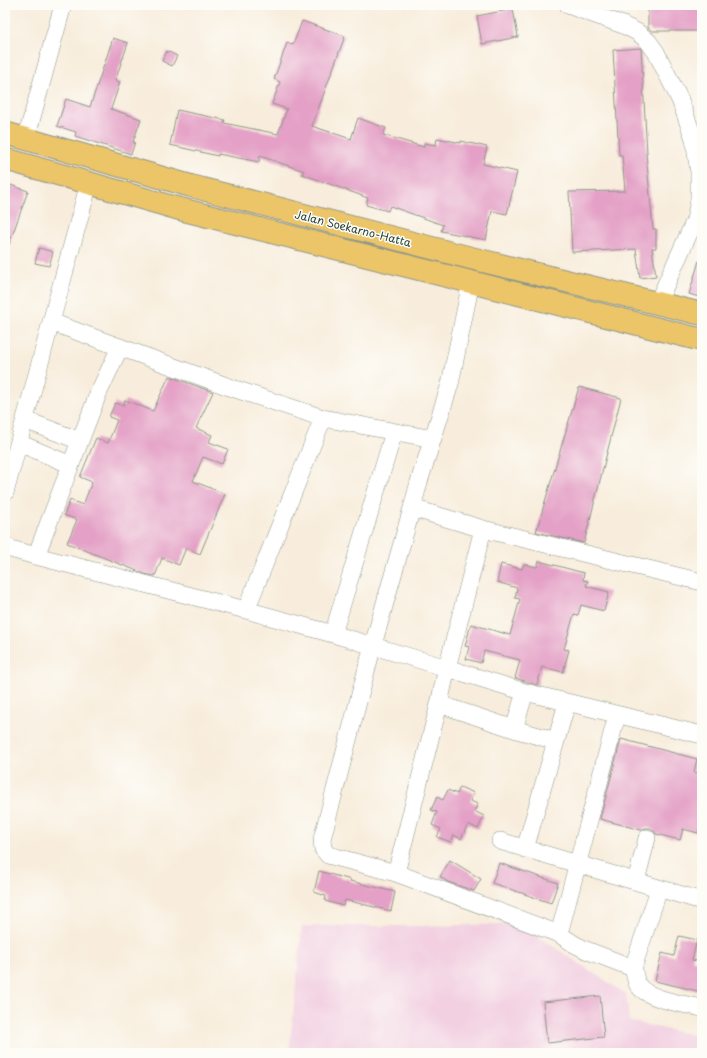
<svg xmlns="http://www.w3.org/2000/svg" width="707" height="1058" font-family="'Playpen Sans',sans-serif">
  <style>
    .built { fill: #f2cfe1 }
    .building { fill: #e4a0c6 }
    .lines { fill: none; stroke-linecap: round; stroke-linejoin: round }
    .minor-casing { stroke: #8c9588; stroke-width: 18 }
    .highway-casing { stroke: #8c9588; stroke-width: 24 }
    .minor { stroke: #fff; stroke-width: 17 }
    .highway { stroke: #edc569; stroke-width: 22 }
    .labels { text-anchor: middle; dominant-baseline: central; stroke-width: 3; stroke-linejoin: round; paint-order: stroke }
    .street-label { font-size: 11px; fill: #1f3d34; stroke: #fdfcf7 }
  </style>
  <rect width="100%" height="100%" fill="#fdfcf7"/>
  <filter id="ink" filterUnits="userSpaceOnUse"><feTurbulence type="fractalNoise" baseFrequency=".025" numOctaves="2"/><feDisplacementMap in="SourceGraphic" scale="8" xChannelSelector="R" yChannelSelector="G"/><feConvolveMatrix kernelMatrix="1 2 1 2 8 2 1 2 1" color-interpolation-filters="sRGB"/></filter>
  <filter id="wash" filterUnits="userSpaceOnUse"><feTurbulence type="fractalNoise" baseFrequency=".012" numOctaves="4" result="noise"/><feDisplacementMap in="SourceGraphic" scale="16" xChannelSelector="R" yChannelSelector="G"/><feGaussianBlur stdDeviation="0.9" result="paint"/><feColorMatrix in="noise" values="0 0 0 0 0 0 0 0 0 0 0 0 0 0 0 0 0 1.4 0 .05"/><feComposite in="paint" operator="in"/></filter>
  <g filter="url(#wash)">
    <rect width="100%" height="100%" fill="#f8eddc"/>
    <path class="built" d="M519,924l107,70 3,27 73,16v16h-413l13,-127h112z"/>
    <g id="blocks">
      <path class="building" d="M648,5h54v26h-50l-4,-3z
        M513,9l5,28 -36,7 -5,-28z
        M302,21l43,15 -33,90 39,13 7,-21 28,10 -3,7 41,12v-4l12,2 1,-7 24,5v-2l26,6 -4,17 34,8 -10,42 -15,-3 -6,29 -45,-9 2,-6 -53,-19 -2,5 -22,-6 2,-7 -66,-24 2,-3 -44,-15 -1,6 -41,-8v2l-48,-11 7,-35 48,10 -1,3 54,11 9,-25 -15,-5 8,-22 -6,-3 13,-36 6,2z
        M113,38l15,5 -13,38 5,1 -9,27 30,10 -8,23h2l-4,12 -56,-18 1,-4 -19,-6 9,-27 24,8z
        M641,48l6,105h-1l7,76h3v19h-4l4,28 -16,2 -4,-29 -64,3 -3,-60 56,-1 -3,-36h-3l-6,-105z
        M167,51l10,5 -5,10 -10,-5z
        M5,183l23,8 -21,59h-2z
        M39,248l14,4 -4,14 -14,-3z
        M699,261l3,1v36l-13,-4z
        M169,376l44,16 -17,36 16,7 -3,7 19,7 -6,15 -19,-7 -10,24 32,13 -25,60 -14,-6 -7,17 -17,-7 -7,18 -10,-2 -78,-31 10,-23 -13,-5 6,-15 13,5 9,-23 -12,-5 16,-39 12,5 9,-23 -8,-3 6,-14 8,3 2,-6 28,11z
        M579,387l42,11 -37,145 -48,-11z
        M539,561l45,12 -1,7 5,1 -2,5 23,6 -5,19 -23,-6 -3,10 -4,-1 -10,35 5,1 -6,22 -21,-5 -5,18 -22,-7 5,-18 -36,-9 -3,12 -15,-4 3,-12 -4,-1 6,-22 39,11 10,-36 -5,-1 2,-10 -20,-6 4,-18 21,5 2,-5 13,3z
        M621,739l76,20 -3,13 8,2v44l-4,15 -15,-4 -3,11 -24,-6 -2,-3 -4,-3h-5l-4,2 -41,-11z
        M460,787l14,6 -4,8 8,3 -4,7 10,5 -6,13 -10,-5 -7,15 -7,-4 -3,7 -14,-5 4,-8 -9,-4 5,-13 -6,-2 6,-13 6,3 5,-10 9,4z
        M450,860l31,19 -7,12 -26,-9 -8,-5z
        M499,863l59,20 -7,20 -59,-20z
        M319,871l32,9 -1,1 45,11 -4,19 -46,-11 -2,6 -18,-5 1,-5 -12,-4z
        M679,936l18,4 -5,20 10,2v30l-47,-11 7,-28 12,3z
        M600,996l4,41 -57,6 -4,-41z"/>
    </g>
  </g>
  <g filter="url(#ink)">
    <use href="#blocks" fill-opacity="0" stroke="#8c9588" stroke-width="1"/>
    <g class="lines">
      <defs>
        <path id="minor" d="M568,5l55,20 14,7 11,9 8,11 24,48 14,39 5,33v28l-4,20 -38,84
          M26,139l37,-134
          M471,282l-21,102 -31,98 -7,26 71,21 219,53
          M51,322l181,66 91,30 110,21
          M25,420l55,21
          M19,443l52,22
          M5,493l46,-171 38,-139
          M412,508l-39,137 -51,194 1,10 5,6 68,18 163,61 58,-219
          M483,529l-36,139 78,24 177,43
          M5,545l2,3 29,8 210,54 87,24 114,34 -8,36 -43,169
          M36,556l62,-162 22,-47
          M246,610l77,-192
          M333,634l61,-202
          M439,704l75,25 42,12 11,-38
          M514,729l11,-37
          M500,841l202,60
          M525,849l31,-108
          M636,881l11,-43
          M559,934l15,10 12,6 47,18 26,-79
          M633,968c2,5 2,13 5,17 10,15 47,19 64,23"/>
        <path id="highway" d="M5,133l186,53 280,72 231,56
          M5,159l171,49 526,132"/>
      </defs>
      <use href="#minor" class="minor-casing"/>
      <use href="#highway" class="highway-casing"/>
      <use href="#minor" class="minor"/>
      <use href="#highway" class="highway"/>
    </g>
  </g>
  <g class="labels">
    <g class="street-label">
      <text transform="translate(353 228) rotate(14)">Jalan Soekarno-Hatta</text>
    </g>
  </g>
  <rect width="707" height="1058" fill="none" stroke="#fdfcf7" stroke-width="20"/>
</svg>
